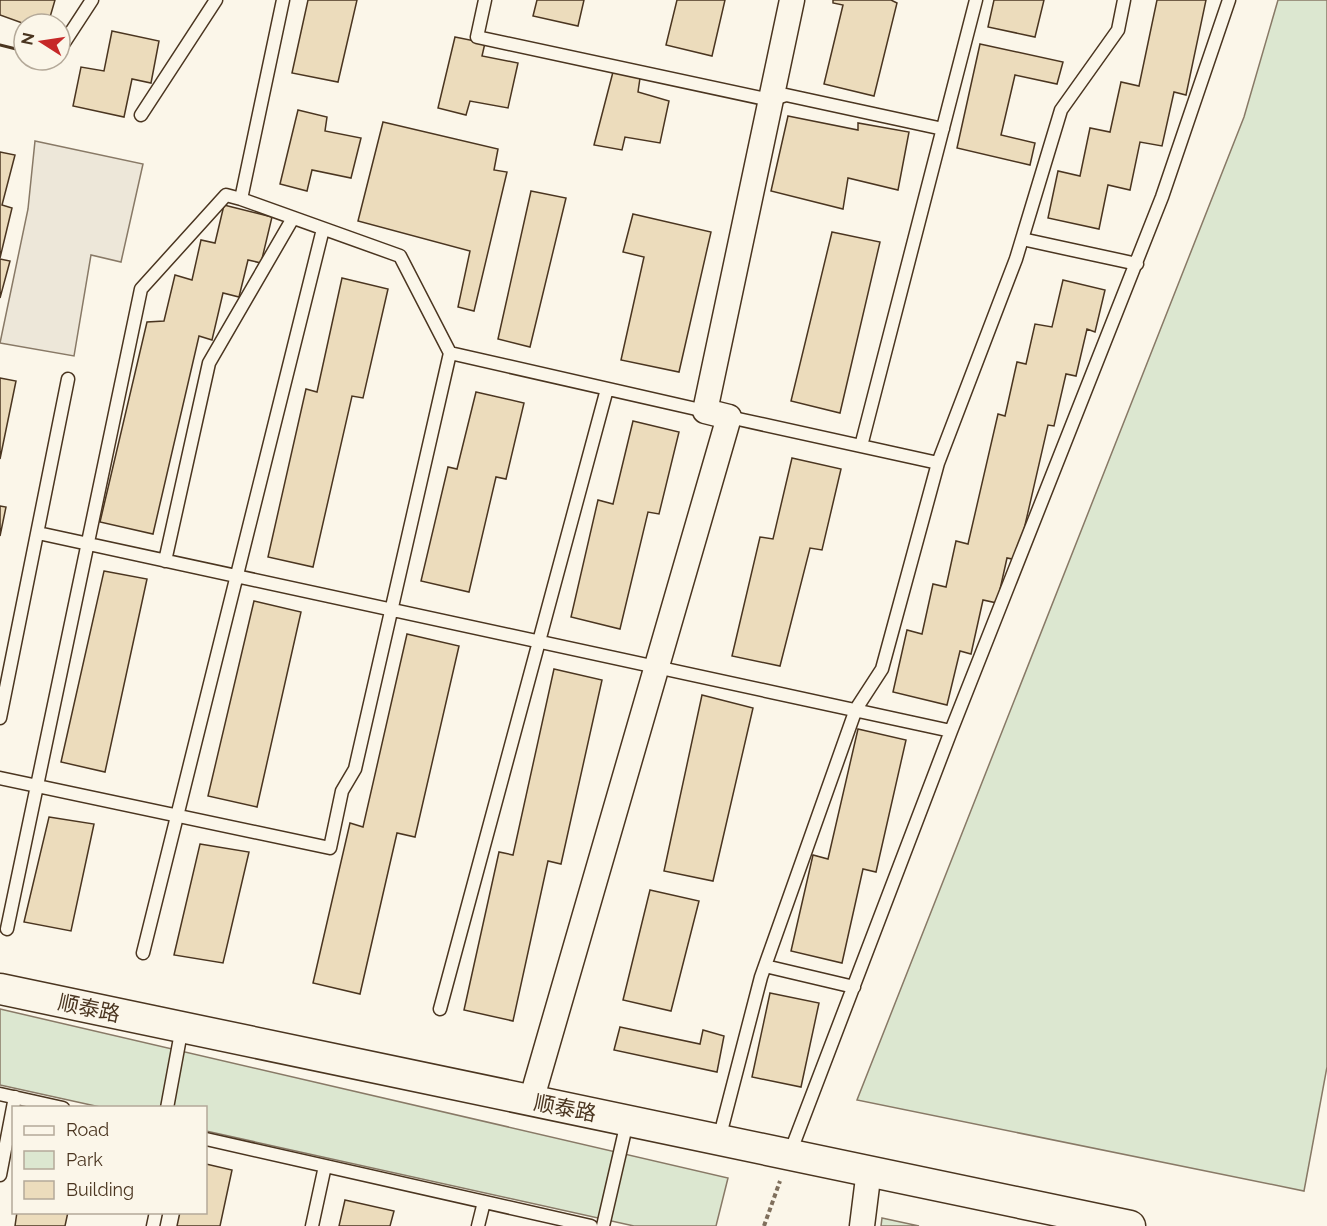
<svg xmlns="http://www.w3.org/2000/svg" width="1327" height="1226" font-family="Raleway,'Noto Sans SC',sans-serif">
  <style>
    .green { fill: #dce7d0; stroke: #887966; stroke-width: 1.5 }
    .parking { fill: #ede7d9; stroke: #887966; stroke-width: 1.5 }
    .building { fill: #ecdcbc; stroke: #4a3520; stroke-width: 1.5 }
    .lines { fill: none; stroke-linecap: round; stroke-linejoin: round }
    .service-casing { stroke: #4a3520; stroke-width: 15 }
    .minor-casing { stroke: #4a3520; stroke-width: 27 }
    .tertiary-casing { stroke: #4a3520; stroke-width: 33 }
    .path { stroke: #7f6f5c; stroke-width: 4; stroke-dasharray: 4.5 3; stroke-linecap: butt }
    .service { stroke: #fbf6e9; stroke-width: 12 }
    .minor { stroke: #fbf6e9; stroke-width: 24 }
    .tertiary { stroke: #fbf6e9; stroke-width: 30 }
    .wall { stroke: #4a3520; stroke-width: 3 }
    .labels { text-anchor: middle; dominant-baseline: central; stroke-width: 4.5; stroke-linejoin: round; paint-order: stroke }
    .street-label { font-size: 21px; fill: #4a3520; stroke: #fbf6e9 }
  </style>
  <rect width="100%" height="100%" fill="#fbf6e9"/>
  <path class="green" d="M1278,0h49v1067l-23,124 -447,-91 387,-983z
    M0,1009l728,169 -12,48h-82l-428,-95v-23l-106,-1 -100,-22z
    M882,1218l37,8h-38z"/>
  <path class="parking" d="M35,141l108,23 -22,98 -30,-7 -17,101 -74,-13 28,-134z"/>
  <path class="building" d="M0,0h55l-7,24h-23l-25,-9z
    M308,0h49l-19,82 -46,-9z
    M537,0h47l-6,26 -45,-10z
    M677,0h48l-13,56 -46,-11z
    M833,0h58l6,3 -23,93 -50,-12 19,-79 -10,-2z
    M994,0h50l-9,37 -47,-10z
    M1157,0h49l-20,95 -12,-3 -12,54 -22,-4 -10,48 -22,-5 -9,44 -51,-11 10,-47 22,5 10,-48 20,4 11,-50 18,4z
    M112,31l47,10 -8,42 -19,-4 -8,38 -51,-11 8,-39 23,4z
    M455,37l30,6 -3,13 36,7 -10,45 -38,-7 -4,14 -28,-7z
    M980,44l83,18 -6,22 -42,-9 -14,60 34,8 -5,22 -73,-17z
    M613,72l27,6 -2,14 31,9 -9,42 -35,-6 -3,13 -28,-5z
    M298,110l29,7 -2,14 36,7 -10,40 -39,-8 -5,21 -27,-7z
    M788,116l70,14v-7l51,9 -11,58 -50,-12 -5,31 -72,-18z
    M383,122l115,27 -4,21 13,2 -33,139 -16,-4 12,-56 -112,-30z
    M0,152l15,3 -13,50 10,3 -12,50z
    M531,191l35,7 -36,149 -32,-8z
    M224,205l48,12 -11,46 -13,-3 -9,37 -16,-4 -11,47 -13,-4 -46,198 -53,-12 47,-200 17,-1 11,-46 17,5 9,-40 14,3z
    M633,214l78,18 -32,140 -58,-12 23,-103 -21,-5z
    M832,232l48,10 -40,171 -49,-12z
    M0,259l10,2 -10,37z
    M342,278l46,11 -25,109 -11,-2 -39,171 -45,-10 38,-168 11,3z
    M1063,280l42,10 -10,42 -8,-3 -11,47 -10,-2 -12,52 -6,-1 -31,135 -10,-2 -10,45 -14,-3 -12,54 -11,-3 -13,54 -54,-13 14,-62 15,4 11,-50 13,3 10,-46 12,3 30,-130 7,2 12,-54 9,2 9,-40 17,3z
    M0,378l16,3 -16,78z
    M476,392l48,11 -18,76 -10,-2 -27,115 -48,-11 27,-114 9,2z
    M633,421l46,11 -20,82 -11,-2 -28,117 -49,-12 27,-117 15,4z
    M792,458l49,11 -19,81 -12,-2 -30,118 -48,-10 28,-119 13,2z
    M0,506l6,1 -6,29z
    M104,571l43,8 -42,193 -44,-10z
    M254,601l47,11 -44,195 -49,-11z
    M407,634l52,12 -44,191 -18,-4 -37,161 -47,-11 37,-160 13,4z
    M554,669l48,11 -41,184 -13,-3 -35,160 -49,-11 35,-158 14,3z
    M702,695l51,13 -40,173 -49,-10z
    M858,729l48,11 -30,132 -13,-3 -21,94 -51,-12 22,-96 15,4z
    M49,817l45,7 -23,107 -47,-9z
    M200,844l49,8 -26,111 -49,-8z
    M650,890l49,11 -28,110 -48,-11z
    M770,993l49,10 -18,84 -49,-10z
    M620,1027l80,17 3,-14 21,6 -7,36 -103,-22z
    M206,1164l26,6 -12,56h-43l3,-14h26z
    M345,1200l49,11 -4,15h-51z
    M17,1212h51l-3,14h-50z"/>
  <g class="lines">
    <defs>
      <path id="service" d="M283,0l-42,199 159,57 50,97 255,58
        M485,0l-8,37 293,63 16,-5 157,34
        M60,49l32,-49
        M141,115l75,-115
        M1022,239l115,25
        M729,417l209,46
        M861,446l115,-446
        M38,533l913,198
        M165,561l44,-198 84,-145
        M0,718l68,-339
        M0,778l330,70 12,-57 13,-22 95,-416
        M7,929l134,-640 85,-94 15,4
        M143,953l180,-724
        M765,966l89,21
        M440,1009l167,-620
        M0,1094l63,14
        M167,1108l15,-81
        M206,1139l385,87
        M719,1139l42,-162 95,-268 26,-40 56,-206 78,-204 45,-149 57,-80 6,-30
        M790,1153l161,-422 211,-534 67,-197
        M0,1175l15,-78
        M153,1226l3,-14
        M312,1226l13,-60
        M478,1226l6,-24
        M603,1226l24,-104"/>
      <path id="minor" d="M531,1101l198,-684 -24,-6 87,-411
        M862,1226l7,-56"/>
      <path id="tertiary" d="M0,989l1130,237"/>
    </defs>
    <use href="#service" class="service-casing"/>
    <use href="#minor" class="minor-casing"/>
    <use href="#tertiary" class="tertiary-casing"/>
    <path class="path" d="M764,1226l16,-45"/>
    <use href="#service" class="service"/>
    <use href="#minor" class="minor"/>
    <use href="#tertiary" class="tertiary"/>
    <path class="wall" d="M0,45l24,6"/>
  </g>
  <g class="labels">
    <g class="street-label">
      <text transform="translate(89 1008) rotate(12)">顺泰路</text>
      <text transform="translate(565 1108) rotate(11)">顺泰路</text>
    </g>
  </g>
  <rect x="12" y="1106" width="195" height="108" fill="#fbf6e9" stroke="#b4a999" stroke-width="1.5"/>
  <rect x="24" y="1126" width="30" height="9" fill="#fbf6e9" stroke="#b4a999" stroke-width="1.5"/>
  <text x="66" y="1136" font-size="18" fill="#4a3520">Road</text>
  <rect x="24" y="1151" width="30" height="18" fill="#dce7d0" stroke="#b4a999" stroke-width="1.5"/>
  <text x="66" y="1166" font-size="18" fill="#4a3520">Park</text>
  <rect x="24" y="1181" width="30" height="18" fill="#ecdcbc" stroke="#b4a999" stroke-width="1.5"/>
  <text x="66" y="1196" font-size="18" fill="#4a3520">Building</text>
  <g transform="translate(42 42) rotate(282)"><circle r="28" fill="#fbf6e9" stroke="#b4a999" stroke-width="1.5"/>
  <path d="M0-4.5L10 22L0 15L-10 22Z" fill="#c62828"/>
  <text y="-9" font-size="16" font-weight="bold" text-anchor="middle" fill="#4a3520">N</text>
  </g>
</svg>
